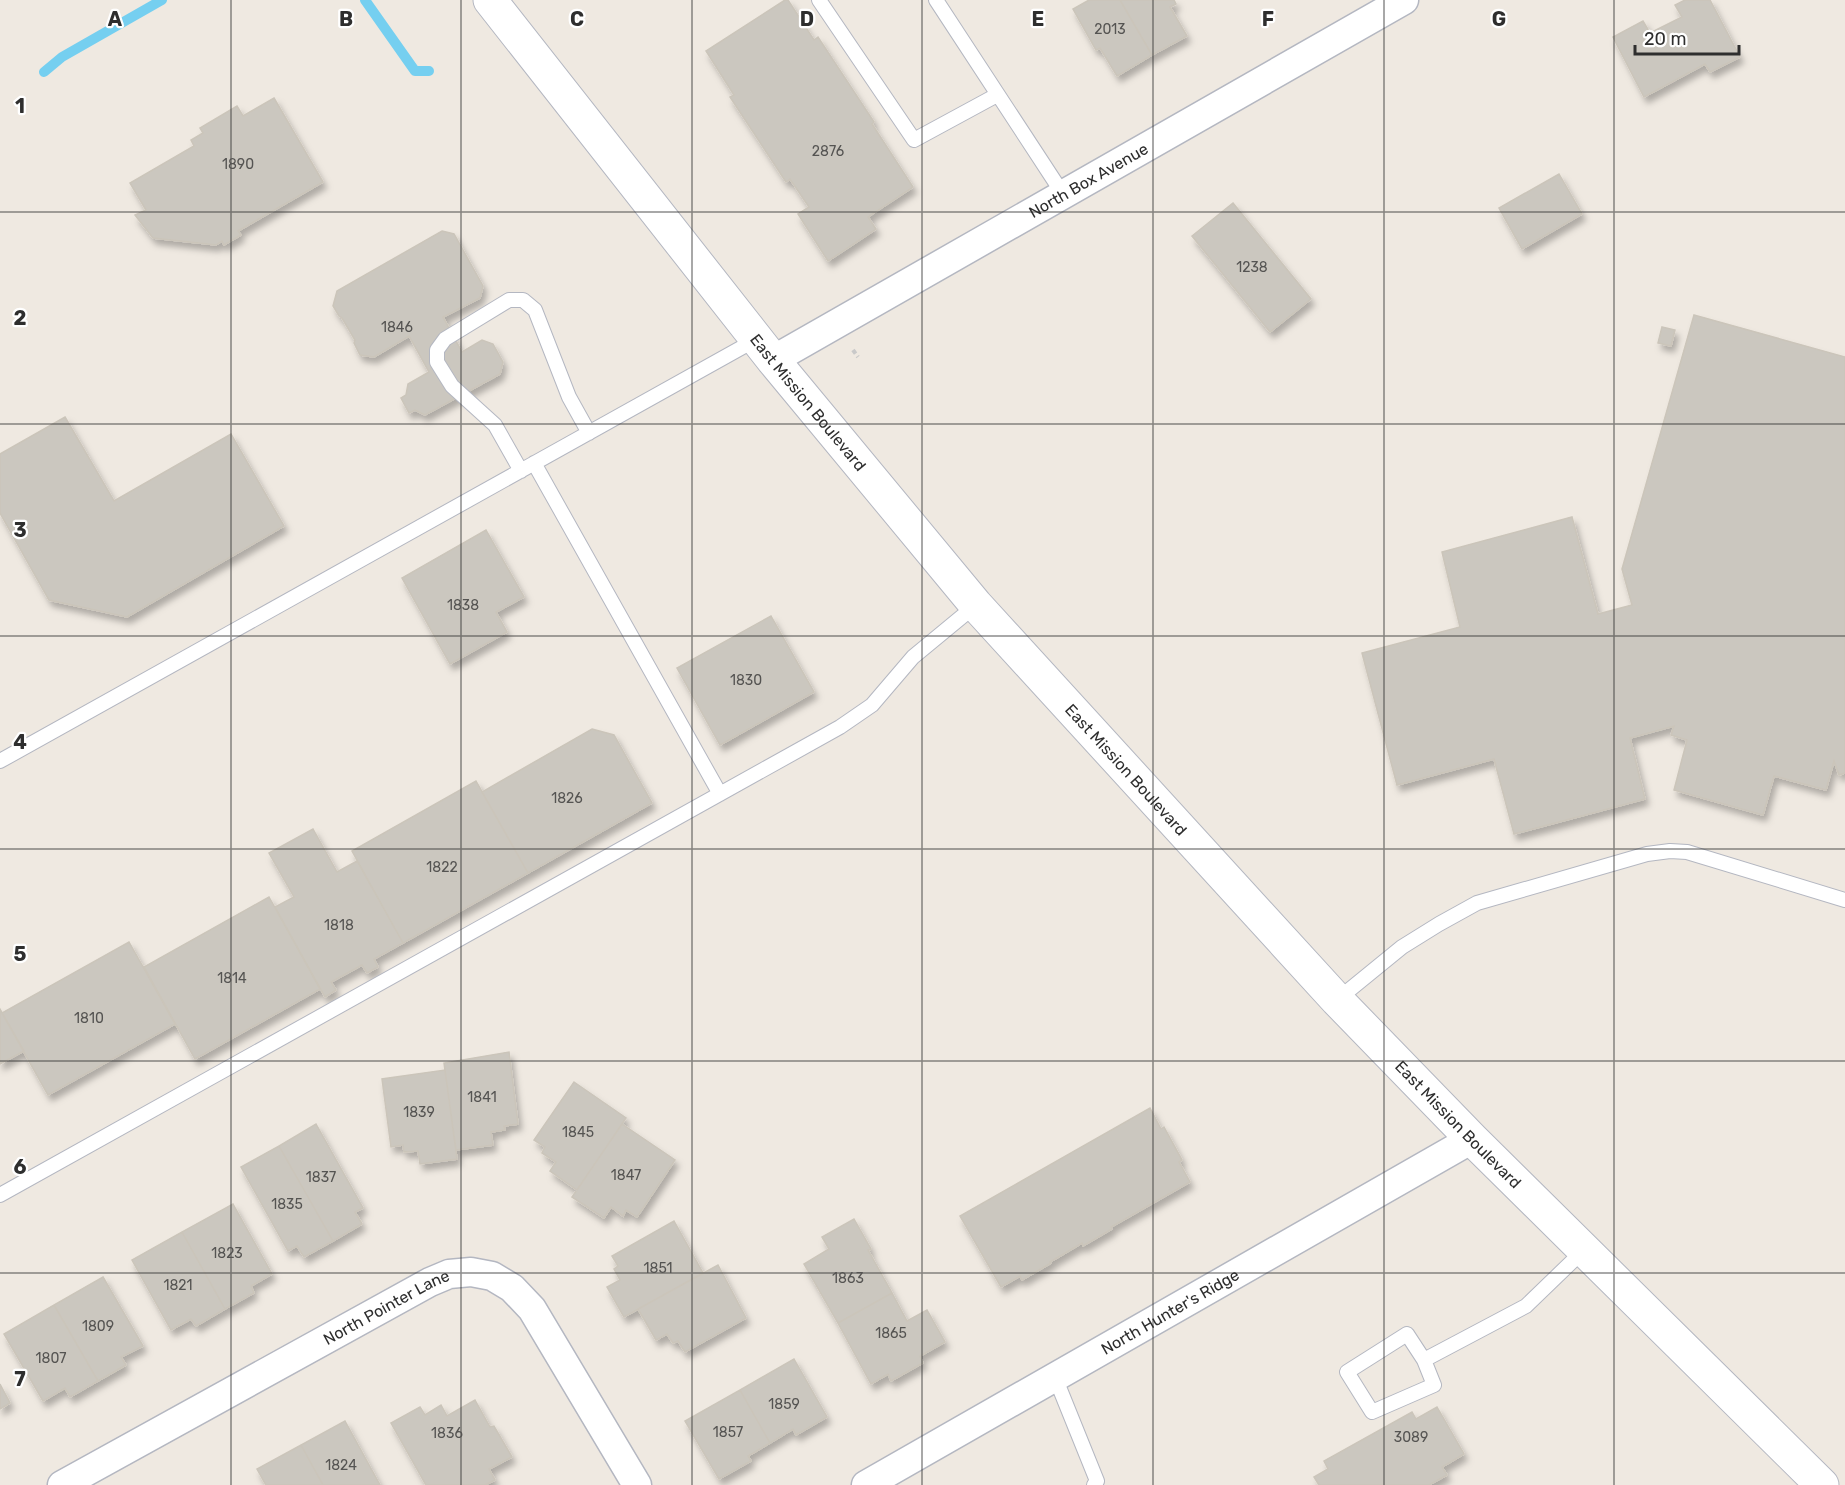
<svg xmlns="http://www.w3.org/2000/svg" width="1845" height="1485" font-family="Rubik,sans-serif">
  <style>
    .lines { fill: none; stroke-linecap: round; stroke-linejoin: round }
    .stream { stroke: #75cff0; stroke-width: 10 }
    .building { fill: #cbc7bf; stroke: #cbc5ba; stroke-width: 1.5; filter: url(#shadow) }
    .lane-casing { stroke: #b4b7c1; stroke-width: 16 }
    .street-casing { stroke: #b4b7c1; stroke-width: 31 }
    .secondary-casing { stroke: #b4b7c1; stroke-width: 35 }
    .path { stroke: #c9c9c9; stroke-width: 4; stroke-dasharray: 4.5 3; stroke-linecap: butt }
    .lane { stroke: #fff; stroke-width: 14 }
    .street { stroke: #fff; stroke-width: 28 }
    .secondary { stroke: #fff; stroke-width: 33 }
    .grid { fill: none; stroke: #2e2e2e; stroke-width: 1.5; stroke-opacity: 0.55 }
    .labels { text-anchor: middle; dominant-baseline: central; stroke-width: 4.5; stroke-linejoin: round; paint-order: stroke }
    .number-label { font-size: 14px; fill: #555452 }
    .street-label { font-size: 16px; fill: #2e2e2e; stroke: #fff }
    .grid-label { font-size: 20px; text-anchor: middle; font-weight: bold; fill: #2e2e2e; stroke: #fff; stroke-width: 4.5; stroke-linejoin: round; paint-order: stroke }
  </style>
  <defs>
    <filter id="shadow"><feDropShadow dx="3.5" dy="6" stdDeviation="3" flood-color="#0004"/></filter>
  </defs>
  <rect width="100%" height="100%" fill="#efe9e1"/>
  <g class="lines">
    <path class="stream" d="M365,0l50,71h14
      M44,72l18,-15 100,-57"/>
  </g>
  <path class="building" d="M785,0h3l26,40 4,-3 56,85 -2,2 41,63 -45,30 8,12 -48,32 -30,-47 11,-7 -19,-28 -4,3 -56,-85 4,-2 -28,-44z
    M1089,0h31l32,55 -35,21 -17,-28 -4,2 -23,-41z
    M1120,0h54l2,4 -6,3 17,29 -35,19z
    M1685,0h25l30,57 -30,15 -5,-8 -61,33 -31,-60 30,-16 7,12 32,-16 -7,-12z
    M274,98l49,84 -85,49 3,4 -17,10 -2,-4 -6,4 -63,-7 -18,-23 11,-5 -16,-27 64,-37 -3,-6 12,-7 -3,-5 37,-22 6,10z
    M1559,174l23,40 -60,35 -23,-41z
    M1233,203l78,96 -41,33 -78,-96z
    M442,231l12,3 29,52 -3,12 -37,19 19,35 20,-12 11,4 10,18 -3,12 -75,41 -10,-5 -6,3 -8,-15 5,-3 2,-11 21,-12 -20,-36 -35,21 -14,-2 -6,-12 1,-3 -13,-22 -3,-2 -6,-10 4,-15z
    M1694,315l151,42v416l-6,2 -5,-14 -8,29 -52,-14 -11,39 -89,-25 13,-50 -16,-5 3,-9 -44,12 15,61 -131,35 -20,-75 -97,26 -35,-132 98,-26 -18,-75 130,-35 26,97 34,-9 -10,-36z
    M1662,327l13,3 -4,16 -13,-3z
    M65,417l49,84 117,-67 53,92 -157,91 -78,-17 -49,-87v-59z
    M486,530l38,67 -28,15 11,20 -57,32 -48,-86z
    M771,616l43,76 -94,53 -43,-77z
    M592,729l22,6 38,68 -124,70 -46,-81z
    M476,781l52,92 -125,70 -51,-92z
    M313,829l24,43 20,-11 46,82 -29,16 4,8 -11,6 -5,-8 -31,17 5,8 -11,7 -50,-90 19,-10 -25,-44z
    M269,897l51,92 -125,70 -51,-92z
    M129,942l46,82 -127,71 -46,-82z
    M0,1009l24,42 -24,13z
    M509,1052l9,72 -14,2 1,4 -14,2 2,13 -37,5 -12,-87z
    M445,1070l12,89 -37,5 -2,-13 -14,1 -1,-7 -12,2 -9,-68z
    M574,1082l52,36 -49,72 -27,-19 6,-9 -14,-9 3,-6 -11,-7z
    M1150,1108l11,21 3,-2 18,33 -3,2 11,20 -79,45 1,2 -29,17 -1,-3 -32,19 1,1 -29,17 -2,-4 -19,11 -41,-71z
    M316,1124l47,84 -8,4 7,12 -29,17 -54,-95z
    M622,1124l53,36 -38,57 -11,-7 -3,6 -12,-9 -7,11 -32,-21z
    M279,1146l54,95 -29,16 -7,-11 -9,5 -47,-84z
    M233,1204l39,70 -21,12 3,7 -29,16 -43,-77z
    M854,1219l17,30 -3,1 24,43 -54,30 -34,-59 25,-15 -7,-12z
    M674,1221l29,52 -79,44 -17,-30 13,-7 -6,-11 4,-3 -6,-10z
    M182,1232l43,77 -29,17 -5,-7 -20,11 -39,-70z
    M718,1265l28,53 -61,34 -7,-11 -5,2 -6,-9 -11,6 -18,-31z
    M103,1277l40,69 -22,11 5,8 -28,16 -44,-76z
    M892,1293l15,28 20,-11 18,32 -25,14 3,7 -32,18 -3,-7 -17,10 -33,-61z
    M54,1305l44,76 -28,16 -5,-9 -22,13 -39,-67z
    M794,1359l33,58 -31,18 -3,-6 -23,14 -30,-53z
    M0,1384l10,19 -10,6z
    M740,1390l30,53 -22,13 3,5 -32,18 -34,-58z
    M475,1400l15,27 4,-1 18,31 -23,12 6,11 -10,5h-59l-35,-62 29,-16 5,8 16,-10 6,11z
    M1437,1407l27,47 -22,13 5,8 -18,10h-110l-5,-8 14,-8 -4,-8 88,-49 4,7z
    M345,1421l35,64h-57l-22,-40z
    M301,1445l22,40h-57l-9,-16z"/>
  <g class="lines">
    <defs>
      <path id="lane" d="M819,0l95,140 83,-45
        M936,0l127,194
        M534,463l186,331
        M521,471l-26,-46 -43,-39 -15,-24v-12l8,-11 64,-39h14l12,10 34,87 20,36
        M0,761l757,-422
        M1337,1000l65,-53 37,-23 38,-21 170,-49 23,-3 17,1 158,48
        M0,1195l840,-468 32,-22 41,-48 63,-52
        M1424,1360l10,25 -62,27 -25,-40 60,-38 17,26 102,-54 58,-56
        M1055,1377l42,104 -3,4"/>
      <g id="street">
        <path id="s1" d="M773,360l631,-360"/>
        <path id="s2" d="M62,1485l368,-203 19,-8 22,-2 21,4 20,12 20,21 105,176"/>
        <path id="s3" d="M866,1485l606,-346"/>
      </g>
      <g id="secondary">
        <path id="s4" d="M490,0l283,360 203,245 361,395 135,139 350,346"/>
      </g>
    </defs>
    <use href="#lane" class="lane-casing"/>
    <use href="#street" class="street-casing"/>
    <use href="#secondary" class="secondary-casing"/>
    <path class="path" d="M853,350l5,7"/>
    <use href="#lane" class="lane"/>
    <use href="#street" class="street"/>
    <use href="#secondary" class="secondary"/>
  </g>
  <path class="grid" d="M231,0v1485M461,0v1485M692,0v1485M922,0v1485M1153,0v1485M1384,0v1485M1614,0v1485M0,212h1845M0,424h1845M0,636h1845M0,849h1845M0,1061h1845M0,1273h1845"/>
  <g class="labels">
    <g class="number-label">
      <text x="1110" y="29">2013</text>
      <text x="828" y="151">2876</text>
      <text x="238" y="164">1890</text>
      <text x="1252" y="267">1238</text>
      <text x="397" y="327">1846</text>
      <text x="463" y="605">1838</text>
      <text x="746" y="680">1830</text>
      <text x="567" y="798">1826</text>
      <text x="442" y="867">1822</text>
      <text x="339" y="925">1818</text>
      <text x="232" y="978">1814</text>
      <text x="89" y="1018">1810</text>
      <text x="482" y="1097">1841</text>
      <text x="419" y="1112">1839</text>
      <text x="578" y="1132">1845</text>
      <text x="626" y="1175">1847</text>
      <text x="321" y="1177">1837</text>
      <text x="287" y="1204">1835</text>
      <text x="227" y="1253">1823</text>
      <text x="658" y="1268">1851</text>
      <text x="848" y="1278">1863</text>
      <text x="178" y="1285">1821</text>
      <text x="98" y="1326">1809</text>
      <text x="891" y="1333">1865</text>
      <text x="51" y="1358">1807</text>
      <text x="784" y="1404">1859</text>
      <text x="728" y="1432">1857</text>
      <text x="447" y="1433">1836</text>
      <text x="1411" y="1437">3089</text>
      <text x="341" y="1465">1824</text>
    </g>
    <g class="street-label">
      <text stroke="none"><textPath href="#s1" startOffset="363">North Box Avenue</textPath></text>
      <text stroke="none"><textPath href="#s4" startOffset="513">East Mission Boulevard</textPath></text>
      <text stroke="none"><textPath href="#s4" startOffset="999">East Mission Boulevard</textPath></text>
      <text stroke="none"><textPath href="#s4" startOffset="1485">East Mission Boulevard</textPath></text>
      <text stroke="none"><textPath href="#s2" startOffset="370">North Pointer Lane</textPath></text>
      <text stroke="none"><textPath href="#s3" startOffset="350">North Hunter's Ridge</textPath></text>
    </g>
  </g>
  <g class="grid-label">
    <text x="115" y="26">A</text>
    <text x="346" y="26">B</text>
    <text x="577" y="26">C</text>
    <text x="807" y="26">D</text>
    <text x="1038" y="26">E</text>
    <text x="1268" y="26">F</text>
    <text x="1499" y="26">G</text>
    <text x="20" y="113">1</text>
    <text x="20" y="325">2</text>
    <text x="20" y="537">3</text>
    <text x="20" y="749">4</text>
    <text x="20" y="961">5</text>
    <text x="20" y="1174">6</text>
    <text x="20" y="1386">7</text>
  </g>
  <path d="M1635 45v9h104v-9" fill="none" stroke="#2e2e2e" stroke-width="3"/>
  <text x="1644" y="45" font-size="18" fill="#2e2e2e" stroke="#ffffff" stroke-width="4.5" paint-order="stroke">20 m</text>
</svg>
